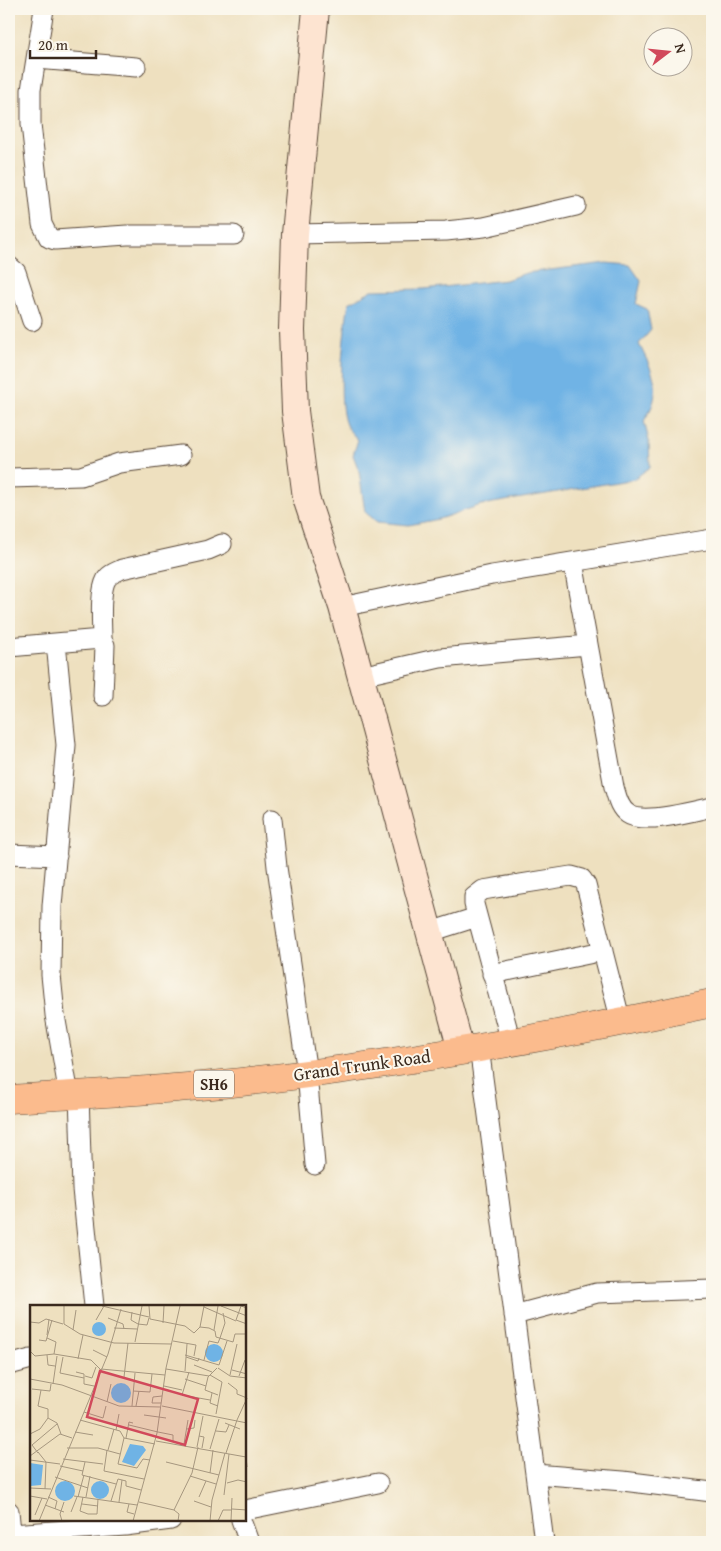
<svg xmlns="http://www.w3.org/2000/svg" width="721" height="1551" font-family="'Gentium Book Plus',serif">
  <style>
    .water { fill: #6fb3e5; stroke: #556e82 }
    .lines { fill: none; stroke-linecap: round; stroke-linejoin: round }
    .street-casing { stroke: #564536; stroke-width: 21 }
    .secondary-casing { stroke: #564536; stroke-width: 28 }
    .primary-casing { stroke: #564536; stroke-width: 29 }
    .street { stroke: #fff; stroke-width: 19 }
    .secondary { stroke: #fde4d1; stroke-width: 26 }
    .primary { stroke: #fbbb8d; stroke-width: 28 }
    .labels { text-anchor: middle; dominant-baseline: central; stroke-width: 4; stroke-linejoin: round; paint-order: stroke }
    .shield { fill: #fbf7ec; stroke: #75685c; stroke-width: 1 }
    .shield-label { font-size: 16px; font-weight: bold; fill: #3b2a1e }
    .street-label { font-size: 18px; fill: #3b2a1e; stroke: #fbf7ec }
    .inset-road { fill: none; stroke: #a6977f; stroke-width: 1 }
    .view { fill: #d1495b; fill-opacity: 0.15; stroke: #d1495b; stroke-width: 2.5 }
    .inset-edge { fill: none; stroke: #3b2a1e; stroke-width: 2.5 }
  </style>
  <rect width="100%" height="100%" fill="#fbf7ec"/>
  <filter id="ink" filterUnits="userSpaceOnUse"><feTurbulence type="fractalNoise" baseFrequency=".02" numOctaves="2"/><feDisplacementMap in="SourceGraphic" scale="10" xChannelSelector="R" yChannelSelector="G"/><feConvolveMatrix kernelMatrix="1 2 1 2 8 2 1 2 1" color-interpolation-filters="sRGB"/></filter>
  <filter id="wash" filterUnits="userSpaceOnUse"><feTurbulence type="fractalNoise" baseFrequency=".0096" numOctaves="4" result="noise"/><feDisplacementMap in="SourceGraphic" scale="20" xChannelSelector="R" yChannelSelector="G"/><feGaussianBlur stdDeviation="1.12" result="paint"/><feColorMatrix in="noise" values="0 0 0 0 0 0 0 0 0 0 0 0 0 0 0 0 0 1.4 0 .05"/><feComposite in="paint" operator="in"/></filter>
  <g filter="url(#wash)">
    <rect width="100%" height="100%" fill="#eee0bf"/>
    <path class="water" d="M606,263l24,2 11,16 -5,23 11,5 4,21 -12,14c15,30 25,47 5,77l5,20 1,26 -16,12 -153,26 -42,14 -30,6 -32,-3 -12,-10 -6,-41 -6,-16 5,-15c-4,-5 -10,-10 -12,-15 -10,-23 -2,-97 3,-122l23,-13 52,-1 82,-9 20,-7z"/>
  </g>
  <g filter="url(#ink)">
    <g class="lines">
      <defs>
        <path id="street" d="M44,9l-13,81v34l11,100 7,14 6,2 72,-5h107
          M36,59l100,8
          M295,234l151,-3 38,-4 92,-21
          M9,266l7,6 16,49
          M9,478l72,-2 38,-13 62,-8
          M573,562l41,225c3,10 5,21 14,27 15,11 66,-3 84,-7
          M342,607l150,-32 220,-36
          M102,640c0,-15 -3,-47 4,-60 3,-6 10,-8 16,-11l86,-19 14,-6
          M56,643l10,102 -14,161 -1,69 4,40 14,80
          M9,647l92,-8 4,6 -2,51
          M361,676l79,-18 148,-13
          M272,819l5,48 30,206 8,92
          M9,854l48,2
          M430,932l47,-15
          M492,974l111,-23
          M511,1042l-37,-138v-7l9,-7 88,-14 11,3 4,6 35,137
          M479,1047l65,495
          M79,1094l3,95 12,117
          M514,1315l83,-22 115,-4
          M9,1365l22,-6
          M535,1474l88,7 89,11
          M245,1510l133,-27
          M9,1511l3,31
          M241,1520l8,22
          M11,1534l114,-8 46,-6"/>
        <path id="secondary" d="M316,9l-21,225 -3,96 3,81 11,87 36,109 119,443"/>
        <path id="primary" d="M9,1099c68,-4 136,-8 203,-14 168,-17 335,-47 500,-82"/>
      </defs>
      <use href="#street" class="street-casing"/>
      <use href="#secondary" class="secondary-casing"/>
      <use href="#primary" class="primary-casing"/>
      <use href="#street" class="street"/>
      <use href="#secondary" class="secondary"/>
      <use href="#primary" class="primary"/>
    </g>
  </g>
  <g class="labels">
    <rect class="shield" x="194" y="1070.5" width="40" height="27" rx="4"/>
    <g class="shield-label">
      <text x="214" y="1084">SH6</text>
    </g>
    <g class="street-label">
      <text transform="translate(362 1065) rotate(-8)">Grand Trunk Road</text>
    </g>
  </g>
  <g transform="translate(30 1305)">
    <rect width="216" height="216" fill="#eee0bf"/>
    <path d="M62 24a7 7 0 1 1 14 0a7 7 0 1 1-14 0ZM175 48a9 9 0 1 1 18 0a9 9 0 1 1-18 0ZM81 88a10 10 0 1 1 20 0a10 10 0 1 1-20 0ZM100,139l13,2 3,4 -12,16 -12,-4zM0,158l13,2 -2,20 -11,1zM61 185a9 9 0 1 1 18 0a9 9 0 1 1-18 0ZM25 186a10 10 0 1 1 20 0a10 10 0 1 1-20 0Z" fill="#6fb3e5"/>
    <path class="inset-road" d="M34,1v18l16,10 34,9 57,1M72,1l47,11M119,1l1,13 35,7 9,7 6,-6 9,1 6,3 1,6 17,5 2,-8h12M191,1l26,10M174,2l32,14M217,3l-6,-2 -5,14 11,4M102,7l-1,8 7,4 9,1 2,-7M78,13l15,6 1,5M66,15l8,-14M0,17l9,1 7,-4 17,5M133,18l1,-17M170,22l4,-21M84,23l23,1M43,25l3,-20M184,25l4,-24M17,30l2,-16M17,33l9,4 -2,12M9,35l7,1 6,-21M143,36l23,4 -2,11M105,37l7,-36M63,45l14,7M0,46l5,5 19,-2 37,6 10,10M17,50l1,10 7,1M155,50l34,10 8,-24M33,52l-3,16 24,5M156,52l12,4 1,-3M48,54l5,-24M174,55l5,-19 9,2 2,-5 5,-15 -2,-10M164,60l18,7M187,63l-9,9 -3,13 13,5M188,63l12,8 17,2M71,64l64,6M136,64l43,7M202,65l15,4M155,66l2,-27M46,67l8,2v10l10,2M159,67l-7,23 28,5M180,70l12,7 -6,32M200,70l7,-31M55,71l7,2 4,-11M209,71l6,-16M94,72l4,-34M0,74l32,6 57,21 41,1M155,74l21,7M198,78l9,7v4l10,4M23,79l4,-28M134,81l18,4M2,84l18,2 1,-7M11,85l-3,16 10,3v9l9,5 4,11M103,86l17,1 2,-18M182,88l-2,10 8,3M77,97l4,-18M131,98h-9l1,-6 9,-1M102,101l3,-33M106,101l3,-15M132,101l85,17M54,107l19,6 3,-12M114,110l22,3M50,115l40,11 4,7 31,6M207,115l10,-22M195,118l15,6M99,120l29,7M157,124l7,-1 1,-8M86,125l3,-16M186,126l10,1 3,-7M45,127l18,3M128,127l15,3v7M0,129l10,-5 8,-11M169,131l5,1 -2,11M94,133l-6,26 19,4 6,-9 7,1M96,133l3,-16 4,1M126,136l90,16 1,10M154,139l4,-24M167,142l6,-31M37,143h31l22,6M180,144l9,-30M77,145l-3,21 40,8M78,145l6,-21M8,147l8,10 -1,27M8,148l-6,-8 25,-21M196,148l11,-33M0,151l30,-22 12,4M33,154l40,5M0,155l30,4M55,157l-3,13 34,9M136,157l53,13M30,161l23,5M180,168l3,-23M160,171l26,8M25,172l33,11M197,178l11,-3 9,2M0,183l21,1M194,190l5,-41M0,191l17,3M44,191l63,9M18,192l9,4 -2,8M48,192l6,-22M53,192l-3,14 8,3h9l1,-15M56,192l4,-21M169,192l7,-16M81,196l7,-22 8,2v5l15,4M164,196l17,6M89,197l3,-22M109,197l35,8 5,4 -1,7M52,199l16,2M99,199l-2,8 7,2M15,200l19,7M202,204l15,1M144,205l18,-37 6,-26M41,207l6,-15M5,210l7,-17M9,216l69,-167 13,-45M32,216l-2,-7 4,-12M103,216l24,-88 9,-65 14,-62M180,216l2,-21 13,-47M188,216l5,-11h8M201,216l1,-23"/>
    <path class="view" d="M70,66l98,28 -13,46 -98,-28z"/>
    <rect width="216" height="216" class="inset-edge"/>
  </g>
  <rect width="721" height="1551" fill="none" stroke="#fbf7ec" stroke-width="30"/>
  <g transform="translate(668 52) rotate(74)"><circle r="24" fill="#fbf7ec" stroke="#aea59a"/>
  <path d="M0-4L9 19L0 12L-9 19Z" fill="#d1495b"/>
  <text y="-8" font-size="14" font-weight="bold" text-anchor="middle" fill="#3b2a1e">N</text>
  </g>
  <path d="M30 50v8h66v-8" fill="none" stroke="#3b2a1e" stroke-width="2.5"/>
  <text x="38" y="50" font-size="15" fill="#3b2a1e" stroke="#fbf7ec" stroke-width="4" paint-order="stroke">20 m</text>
</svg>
